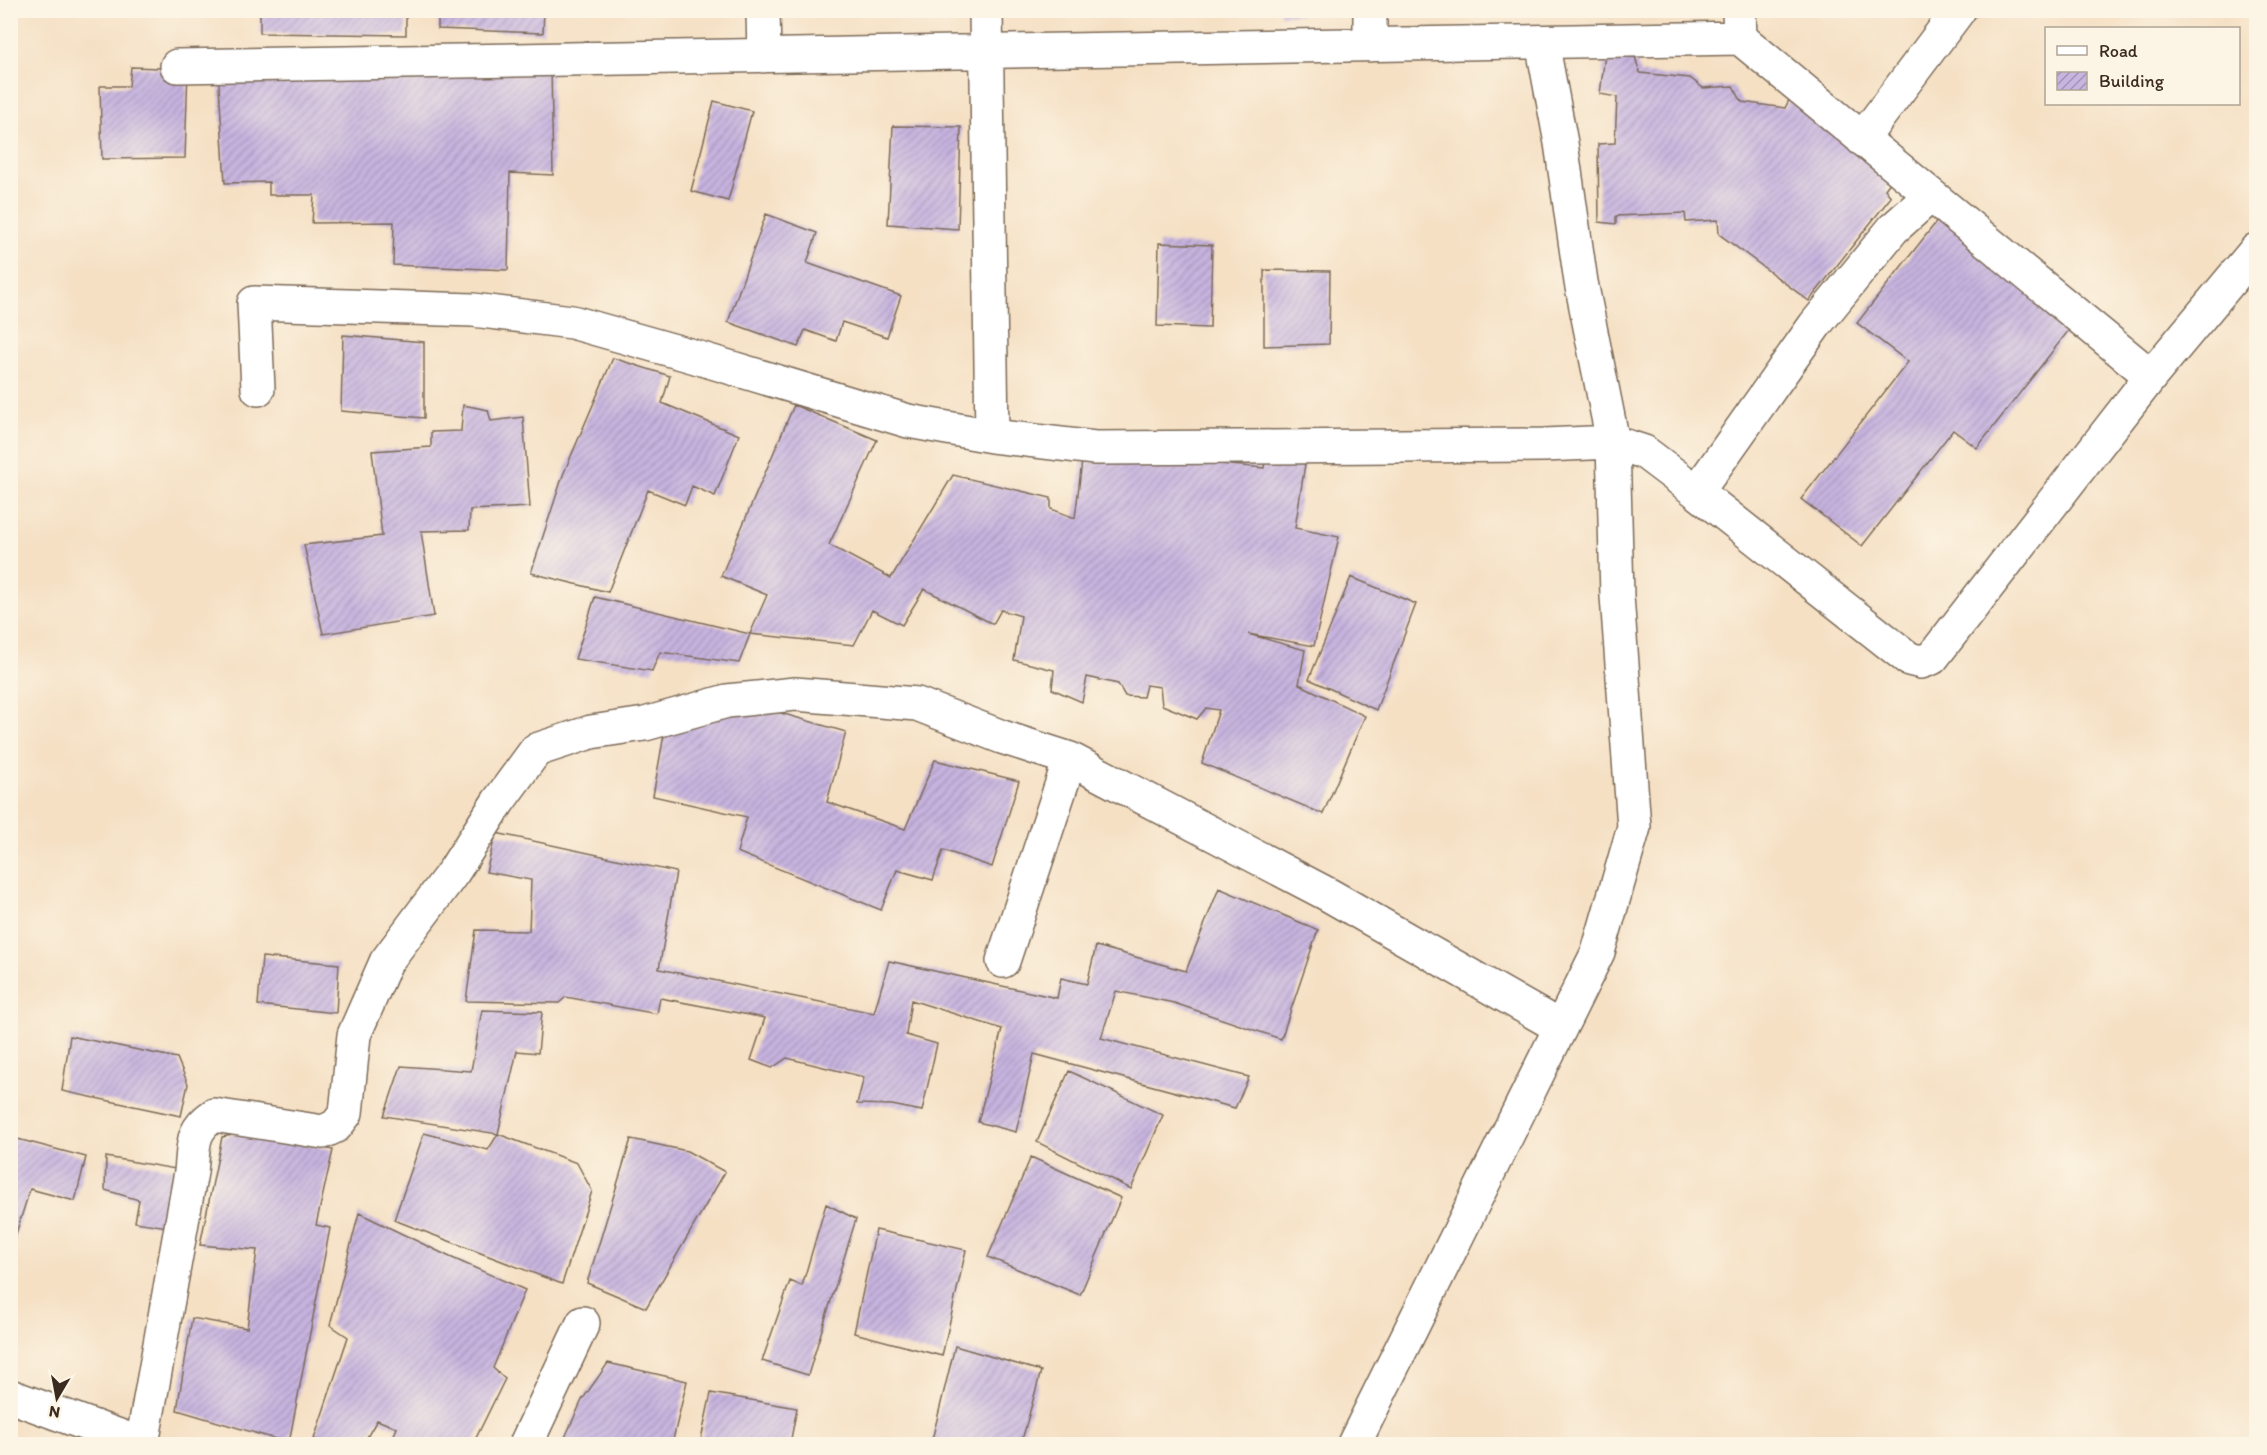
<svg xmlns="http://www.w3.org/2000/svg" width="2267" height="1455" font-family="Itim,sans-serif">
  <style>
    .building { fill: url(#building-hatch) }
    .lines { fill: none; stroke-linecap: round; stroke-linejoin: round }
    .minor-casing { stroke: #7c6a58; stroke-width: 36 }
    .minor { stroke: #fff; stroke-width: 33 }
  </style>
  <defs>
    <pattern id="building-hatch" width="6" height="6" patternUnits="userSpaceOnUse" patternTransform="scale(1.5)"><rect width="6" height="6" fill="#c7b4e0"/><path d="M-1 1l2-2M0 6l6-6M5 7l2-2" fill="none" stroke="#a393b5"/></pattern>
  </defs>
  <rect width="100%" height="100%" fill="#fcf5e5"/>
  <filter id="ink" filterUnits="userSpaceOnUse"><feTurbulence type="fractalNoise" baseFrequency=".0167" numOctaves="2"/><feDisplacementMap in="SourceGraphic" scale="12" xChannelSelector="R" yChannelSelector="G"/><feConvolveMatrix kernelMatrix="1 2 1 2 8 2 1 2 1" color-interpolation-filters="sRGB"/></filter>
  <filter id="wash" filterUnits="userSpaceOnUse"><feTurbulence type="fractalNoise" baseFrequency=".008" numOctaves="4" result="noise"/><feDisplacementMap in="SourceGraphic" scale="24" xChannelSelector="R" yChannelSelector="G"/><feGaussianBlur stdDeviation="1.35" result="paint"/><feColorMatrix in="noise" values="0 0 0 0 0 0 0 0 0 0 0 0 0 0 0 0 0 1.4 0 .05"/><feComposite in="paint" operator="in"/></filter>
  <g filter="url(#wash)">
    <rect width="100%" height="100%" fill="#f5e0c4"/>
    <g id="blocks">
      <path class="building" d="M260,10h146v25l-146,-2z
        M438,10h106l-1,23 -105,-4z
        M1047,10h94l1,5 -95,1z
        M1280,10h66v3l-66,2z
        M1605,55l30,2 5,16 50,5 13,10 30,-2 9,16 43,6 13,-26 101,88 -14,19 6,8 -82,104 -90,-67 -1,-14 -32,2 -1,-9 -69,3v8l-17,-2 -1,-78 17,-1 2,-46 -17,-3z
        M131,67l57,2 -3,89 -83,1 -2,-73h29z
        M551,67l2,108 -43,-2 -2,97 -115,-5 1,-43 -82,1 2,-28h-45v-13l-44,1 -7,-114z
        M714,101l38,10 -24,90 -37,-10z
        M893,126l68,1 -3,102 -70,-5z
        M766,214l51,19 -10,30 94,33 -14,41 -45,-15 -6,19 -31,-11 -7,17 -70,-25z
        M1941,216l135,105 -99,127 -24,-18 -91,116 -61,-47 107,-137 -51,-39z
        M1159,243l53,2 -2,83 -53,-2z
        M1264,270l66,1 -1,73 -65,2z
        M343,335l81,7v76l-83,-7z
        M613,358l57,18 -8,27 77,32 -24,61 -23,-10 -7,19 -37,-15 -40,102 -77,-19 32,-98z
        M463,405l25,5 3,11 32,-4 7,90 -60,3 -1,20 -48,1 13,85 -111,18 -19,-89 78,-9 -10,-85 59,-4v-15l30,-1z
        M794,405l83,35 -48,105 62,33 62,-103 98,23v11l24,9 7,-57h104l78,7 2,-11 39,7 -10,64 44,9 -25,109 -66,-12 57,16 -6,34 66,32 -42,98 -121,-51 17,-53 -13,-2 -9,11 -35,-14 -2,-18 -14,-2 -3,12 -18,-1 -7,-12 -31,-7 -5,25 -30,-13 2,-19 -40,-10 7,-44 -20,-6 -8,14 -69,-35 -22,36 -30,-15 -18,35 -104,-11 17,-39 -46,-19z
        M1351,577l65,27 -40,106 -67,-31z
        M595,597l155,37 -11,29 -79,-11 -8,19 -77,-12z
        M729,708l45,3 72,21 -19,70 78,27 30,-69 84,21 -27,86 -49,-17 -10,30 -36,-10 -16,40 -144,-58 10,-35 -94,-21 12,-67z
        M496,833l180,39 -17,97 215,44 15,-52 168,37 4,-20 26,6 9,-38 90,25 33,-83 99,42 -37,109 -107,-36 -58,-12 -15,47 148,39 -14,31 -201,-54 -18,78 -38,-10 24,-93 -91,-29 -5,35 31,9 -15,67 -30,-6 -35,-1 7,-27 -77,-19 -15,10 -21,-8 14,-42 -105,-20 -3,16 -91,-17 -7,6 -93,-2 10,-71 53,1 2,-51 -45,-8z
        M262,957l77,7 -3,49 -78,-8z
        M482,1010l60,2 -4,41 -21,-2 -19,83 -114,-18 17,-50 70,5z
        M70,1036l107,22 11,26 -7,32 -119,-25z
        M1069,1071l94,44 -32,74 -94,-47z
        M249,1132l84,18 -17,75 14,3 -41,215 -112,-33 15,-92 55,10 10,-78 -57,-5 22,-108z
        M424,1133l64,17 10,-16 79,29 15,28 -30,93 -168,-64z
        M10,1137l76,20 -11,44 -45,-12 -16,51 -4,-1z
        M631,1139l56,12 38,21 -79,136 -59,-25z
        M106,1157l70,12 -9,58 -32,-5 4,-22 -34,-10z
        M1031,1157l90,41 -41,97 -92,-38z
        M826,1204l30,15 -48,156 -46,-14 28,-80 12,5z
        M359,1213l91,44 75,33 -32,78 12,11 -32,65h-83l7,-16 -20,-8 -14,24h-34l-15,-5 34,-102 -18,-12z
        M876,1230l90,20 -24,106 -88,-23z
        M955,1346l86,25 -20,73h-90z
        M608,1363l79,18 -15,63h-110l20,-44z
        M711,1393l86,15 -7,36h-90z"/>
    </g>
  </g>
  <g filter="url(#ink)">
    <use href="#blocks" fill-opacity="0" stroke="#7c6a58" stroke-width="1.5"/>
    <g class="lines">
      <defs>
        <path id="minor" d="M763,10l1,46
          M986,10l6,426
          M1370,10v35
          M1739,10l1,28
          M177,66l1563,-28 411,338
          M1862,139l97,-129
          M258,389l-4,-86 219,7 99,12 117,33 219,66 84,15 103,12 449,-3 69,-3 31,10 53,40 118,-167 78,-96 38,-34
          M1697,492l212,167 12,3 11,-4 219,-282 105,-126
          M1003,961l67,-202
          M10,1396l131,48
          M142,1444l49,-272c3,-26 -1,-41 23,-57l109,17 13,-6 10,-13 8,-78 32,-73 68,-91 44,-69 38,-52 55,-18 54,-8 82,-23 68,-7 122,10 85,33 68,22 259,136 231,132
          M526,1444l57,-121
          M1354,1444l244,-492 36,-125 -17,-231 -4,-154 -32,-160 -20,-139 -19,-101"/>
      </defs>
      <use href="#minor" class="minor-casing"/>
      <use href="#minor" class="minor"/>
    </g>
  </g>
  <rect width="2267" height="1455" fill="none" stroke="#fcf5e5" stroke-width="36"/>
  <rect x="2045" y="27" width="195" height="78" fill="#fcf5e5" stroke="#afa495" stroke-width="1.5"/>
  <rect x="2057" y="46" width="30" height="9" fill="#ffffff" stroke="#afa495" stroke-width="1.5"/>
  <text x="2099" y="57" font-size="18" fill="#3b2a1e">Road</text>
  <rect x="2057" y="72" width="30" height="18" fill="url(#building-hatch)" stroke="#afa495" stroke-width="1.5"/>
  <text x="2099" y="87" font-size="18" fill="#3b2a1e">Building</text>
  <g transform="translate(57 1398) rotate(190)" stroke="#fcf5e5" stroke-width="4.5" paint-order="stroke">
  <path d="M0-4.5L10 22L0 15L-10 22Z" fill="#3b2a1e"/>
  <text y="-9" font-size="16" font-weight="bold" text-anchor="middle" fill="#3b2a1e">N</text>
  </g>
</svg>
